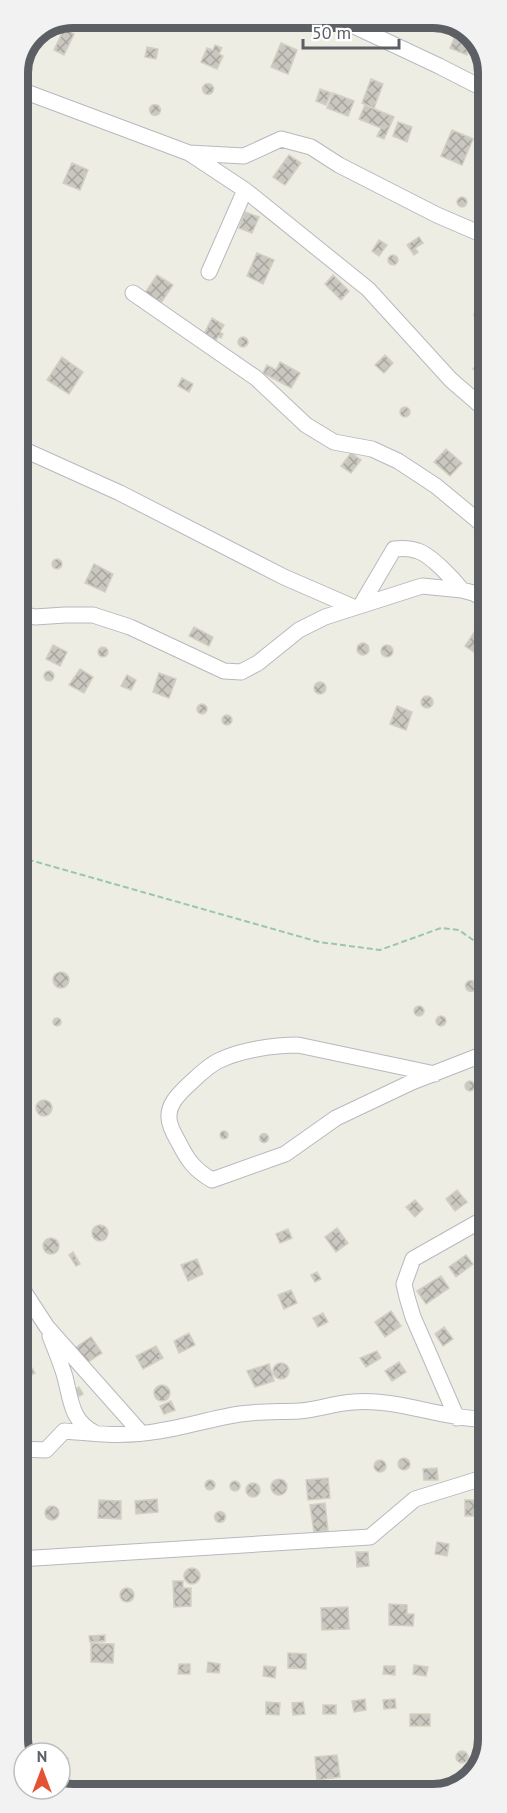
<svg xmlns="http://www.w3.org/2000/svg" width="507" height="1813" font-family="'PT Sans',sans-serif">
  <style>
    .building { fill: url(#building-cross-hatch); stroke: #d3cfc2; stroke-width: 1.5 }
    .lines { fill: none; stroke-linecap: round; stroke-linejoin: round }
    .street-casing { stroke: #b6b9be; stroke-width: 17 }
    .path { stroke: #9ac6ab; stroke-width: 2; stroke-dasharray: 6 3; stroke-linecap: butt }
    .street { stroke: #fff; stroke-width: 15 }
    .rim { fill: none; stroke: #5c5f64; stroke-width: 8 }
  </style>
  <defs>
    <pattern id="building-cross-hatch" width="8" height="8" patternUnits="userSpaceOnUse" patternTransform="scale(1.5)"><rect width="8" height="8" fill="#cac7c1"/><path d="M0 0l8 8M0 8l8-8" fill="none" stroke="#a7a5a0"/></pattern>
  </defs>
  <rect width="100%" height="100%" fill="#eeede4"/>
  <path class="building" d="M64,29l10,5 -10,21 -10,-5z
    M457,32l17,7 -7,16 -17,-7z
    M281,43l16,7 -9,24 -17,-7z
    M215,45l7,3 -3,6 4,2 -6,13 -16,-7 6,-14 6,2z
    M147,47l11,2 -2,10 -11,-2z
    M371,79l12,5 -9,24 -12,-5z
    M202.5 89a5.5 5.5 0 1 1 11 0a5.5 5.5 0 1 1-11 0Z
    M320,89l11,4 -5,12 -10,-4z
    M333,93l21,8 -6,15 -21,-8z
    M149.5 110a5.5 5.5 0 1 1 11 0a5.5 5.5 0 1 1-11 0Z
    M365,105l29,12 -10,22 -7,-3 4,-8 -22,-9z
    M398,122l14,5 -5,15 -14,-6z
    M452,130l21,9 -11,26 -21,-9z
    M289,155l12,8 -16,22 -12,-8z
    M72,163l16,7 -8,20 -17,-7z
    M457 202a5 5 0 1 1 10 0a5 5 0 1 1-10 0Z
    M245,212l14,5 -7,16 -13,-5z
    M419,237l4,6 -8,5 3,4 -4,3 -7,-10z
    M379,240l8,5 -8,11 -7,-5z
    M257,253l17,7 -11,24 -16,-8z
    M388 260a5 5 0 1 1 10 0a5 5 0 1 1-10 0Z
    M157,275l16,10 -12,18 -16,-10z
    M333,275l16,16 -8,9 -16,-16z
    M486,293h2v10l-5,-4z
    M474 315a5 5 0 1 1 10 0a5 5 0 1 1-10 0Z
    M212,318l12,7 -4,7 3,2 -2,4 -3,-2 -2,5 -12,-7z
    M238 342a5 5 0 1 1 10 0a5 5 0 1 1-10 0Z
    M488,351v31l-15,-13z
    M385,355l8,8 -9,10 -9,-8z
    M62,357l21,15 -14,22 -22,-14z
    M280,362l20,11 -9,15 -28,-15 4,-8 9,5z
    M182,378l11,6 -4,8 -11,-6z
    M400 412a5 5 0 1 1 10 0a5 5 0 1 1-10 0Z
    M446,449l16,14 -12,13 -16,-14z
    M351,453l10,7 -10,13 -10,-7z
    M52 564a5 5 0 1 1 10 0a5 5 0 1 1-10 0Z
    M94,564l19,10 -8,18 -20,-9z
    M194,627l19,10 -4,9 -20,-10z
    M475,631l13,9v9l-5,9 -18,-12z
    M357 649a6 6 0 1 1 12 0a6 6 0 1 1-12 0Z
    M381 651a6 6 0 1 1 12 0a6 6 0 1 1-12 0Z
    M53,645l14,7 -7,14 -14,-7z
    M98 652a5 5 0 1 1 10 0a5 5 0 1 1-10 0Z
    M80,669l13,8 -9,16 -15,-8z
    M44 676a5 5 0 1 1 10 0a5 5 0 1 1-10 0Z
    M159,673l17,6 -7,19 -16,-6z
    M127,675l9,5 -5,10 -10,-4z
    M314 688a6 6 0 1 1 12 0a6 6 0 1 1-12 0Z
    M421 702a6 6 0 1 1 12 0a6 6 0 1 1-12 0Z
    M197 709a5 5 0 1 1 10 0a5 5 0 1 1-10 0Z
    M397,706l15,6 -6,18 -16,-6z
    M222 720a5 5 0 1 1 10 0a5 5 0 1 1-10 0Z
    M53 980a8 8 0 1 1 16 0a8 8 0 1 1-16 0Z
    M465.5 986a5.5 5.5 0 1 1 11 0a5.5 5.5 0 1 1-11 0Z
    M414 1011a5 5 0 1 1 10 0a5 5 0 1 1-10 0Z
    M436 1021a5 5 0 1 1 10 0a5 5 0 1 1-10 0Z
    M53 1022a4 4 0 1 1 8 0a4 4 0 1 1-8 0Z
    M465 1086a5 5 0 1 1 10 0a5 5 0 1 1-10 0Z
    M36 1108a8 8 0 1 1 16 0a8 8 0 1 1-16 0Z
    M220 1135a4 4 0 1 1 8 0a4 4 0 1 1-8 0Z
    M259.5 1138a4.5 4.5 0 1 1 9 0a4.5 4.5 0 1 1-9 0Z
    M457,1190l10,12 -12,9 -9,-12z
    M22,1199l6,14 -9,4v-17z
    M415,1200l8,9 -8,8 -9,-10z
    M92 1233a8 8 0 1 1 16 0a8 8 0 1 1-16 0Z
    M337,1228l11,15 -12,9 -11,-15z
    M288,1229l4,9 -12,5 -4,-9z
    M43 1246a8 8 0 1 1 16 0a8 8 0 1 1-16 0Z
    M73,1252l7,12 -4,2 -7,-11z
    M466,1255l7,9 -17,13 -7,-10z
    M197,1259l6,15 -15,7 -7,-16z
    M317,1272l4,7 -6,3 -4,-7z
    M441,1276l8,12 -23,16 -9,-13z
    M291,1290l6,13 -13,6 -6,-14z
    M391,1311l10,15 -16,11 -10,-15z
    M323,1313l5,9 -10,5 -5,-9z
    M444,1327l9,12 -10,7 -8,-12z
    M189,1333l6,12 -16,8 -5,-12z
    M91,1337l11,16 -17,11 -10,-16z
    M156,1346l7,12 -20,11 -7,-13z
    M489,1347v20l-2,1 -8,-13z
    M377,1351l4,7 -15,9 -6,-9z
    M26,1359l9,14 -13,7 -3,-5v-12z
    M399,1362l7,10 -14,9 -7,-10z
    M273 1371a8 8 0 1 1 16 0a8 8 0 1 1-16 0Z
    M269,1364l5,17 -19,6 -8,-16z
    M154 1393a8 8 0 1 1 16 0a8 8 0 1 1-16 0Z
    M79,1387l4,7 -7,4 -5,-7z
    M171,1401l4,9 -11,4 -4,-8z
    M398 1464a6 6 0 1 1 12 0a6 6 0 1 1-12 0Z
    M374 1466a6 6 0 1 1 12 0a6 6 0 1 1-12 0Z
    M437,1468l1,12h-14l-1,-11z
    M328,1478l2,20 -22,2 -2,-20z
    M271 1487a8 8 0 1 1 16 0a8 8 0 1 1-16 0Z
    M205 1485a5 5 0 1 1 10 0a5 5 0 1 1-10 0Z
    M230 1486a5 5 0 1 1 10 0a5 5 0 1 1-10 0Z
    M246 1490a7 7 0 1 1 14 0a7 7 0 1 1-14 0Z
    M157,1499l1,13 -22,2 -1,-13z
    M99,1500l22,1v18l-23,-1z
    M465,1500h14v16h-14z
    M19,1502h2l3,18 -5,1z
    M325,1503l3,28 -14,1 -4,-27z
    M45 1513a7 7 0 1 1 14 0a7 7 0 1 1-14 0Z
    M214.5 1517a5.5 5.5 0 1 1 11 0a5.5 5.5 0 1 1-11 0Z
    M437,1542l12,2 -2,12 -12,-2z
    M477,1545l12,1v14h-12z
    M356,1552h12l1,14 -12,1z
    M184 1576a8 8 0 1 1 16 0a8 8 0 1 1-16 0Z
    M173,1581h10v7h8v18l-17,1z
    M120 1595a7 7 0 1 1 14 0a7 7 0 1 1-14 0Z
    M389,1604l18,1v9h7l-1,12 -24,-1z
    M348,1607l1,22 -27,1 -1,-22z
    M105,1635v6l-15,1 -1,-6z
    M91,1643l23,1 -1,19 -22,-1z
    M288,1653l18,1v15l-18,-1z
    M208,1662l12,2 -1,9 -12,-1z
    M179,1664h11v10h-12z
    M414,1665l14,2 -2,9 -13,-2z
    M264,1666l12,1 -1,11 -12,-2z
    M384,1666h11v9l-12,-1z
    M365,1699l1,11 -12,2 -2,-11z
    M395,1699l1,9 -12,1 -1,-9z
    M266,1702l14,1 -1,12 -13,-1z
    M303,1702l2,12 -12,1 -1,-12z
    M323,1705h13v9h-13z
    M410,1714h20v12h-20z
    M456 1757a6 6 0 1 1 12 0a6 6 0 1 1-12 0Z
    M337,1755l3,22 -23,3 -2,-23z
    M60,1758h8l-1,13 -7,-1z
    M227,1782v12h-21v-11z"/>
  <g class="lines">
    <defs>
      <path id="street" d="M337,18l102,48 49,25
        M18,89l171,64 55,3 37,-17 30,8 28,18 98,50 51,22
        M189,153l56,37 123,99 83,91 37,32
        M209,272l36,-82
        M133,293l123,85 50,47 28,17 38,7 26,12 38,25 52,43
        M18,447l102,46 164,84 69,30
        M361,605l33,-56c8,-1 16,-1 24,2 13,4 36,29 44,39
        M18,613l17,4 30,-2h28l37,12 94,44 17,1 17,-9 41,-33 26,-13 97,-31 40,4 11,3 15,8
        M435,1074l-137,-29c-24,0 -58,5 -80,16 -12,6 -22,17 -32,26 -9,9 -18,18 -17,31 0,8 6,18 10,25 9,18 16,27 33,37l73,-26 51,-36 76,-36 77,-30
        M19,1284l28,43 94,106
        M50,1336c5,13 11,27 15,41 6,23 6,44 30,56
        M457,1418l-44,-101 -6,-20 -3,-13 9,-25 76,-43
        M19,1449l27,1 18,-19c32,3 63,6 95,0 27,-4 54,-13 81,-17 20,-3 39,-2 59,-3 18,-1 36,-8 54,-9 46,-4 90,18 136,17
        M19,1559l351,-22 45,-38 74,-23"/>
    </defs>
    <use href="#street" class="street-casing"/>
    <path class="path" d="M19,857l300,85 61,8 61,-22 18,2 21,15 8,3"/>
    <use href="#street" class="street"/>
  </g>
  <path d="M0 0H507V1813H0ZM73 28H433A45 45 0 0 1 478 73V1739A45 45 0 0 1 433 1784H73A45 45 0 0 1 28 1739V73A45 45 0 0 1 73 28Z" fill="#f2f2f3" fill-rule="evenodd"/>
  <path class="rim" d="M73 28H433A45 45 0 0 1 478 73V1739A45 45 0 0 1 433 1784H73A45 45 0 0 1 28 1739V73A45 45 0 0 1 73 28Z"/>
  <g transform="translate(42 1771)"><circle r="28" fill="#ffffff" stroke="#bebfc1" stroke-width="1.5"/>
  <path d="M0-4.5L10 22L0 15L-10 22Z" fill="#e55233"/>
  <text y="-9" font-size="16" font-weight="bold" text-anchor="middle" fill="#5c5f64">N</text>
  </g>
  <path d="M303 39v9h96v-9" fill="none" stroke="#5c5f64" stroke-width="3"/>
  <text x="312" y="39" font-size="18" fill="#5c5f64" stroke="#ffffff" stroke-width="4.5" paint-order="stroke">50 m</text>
</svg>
